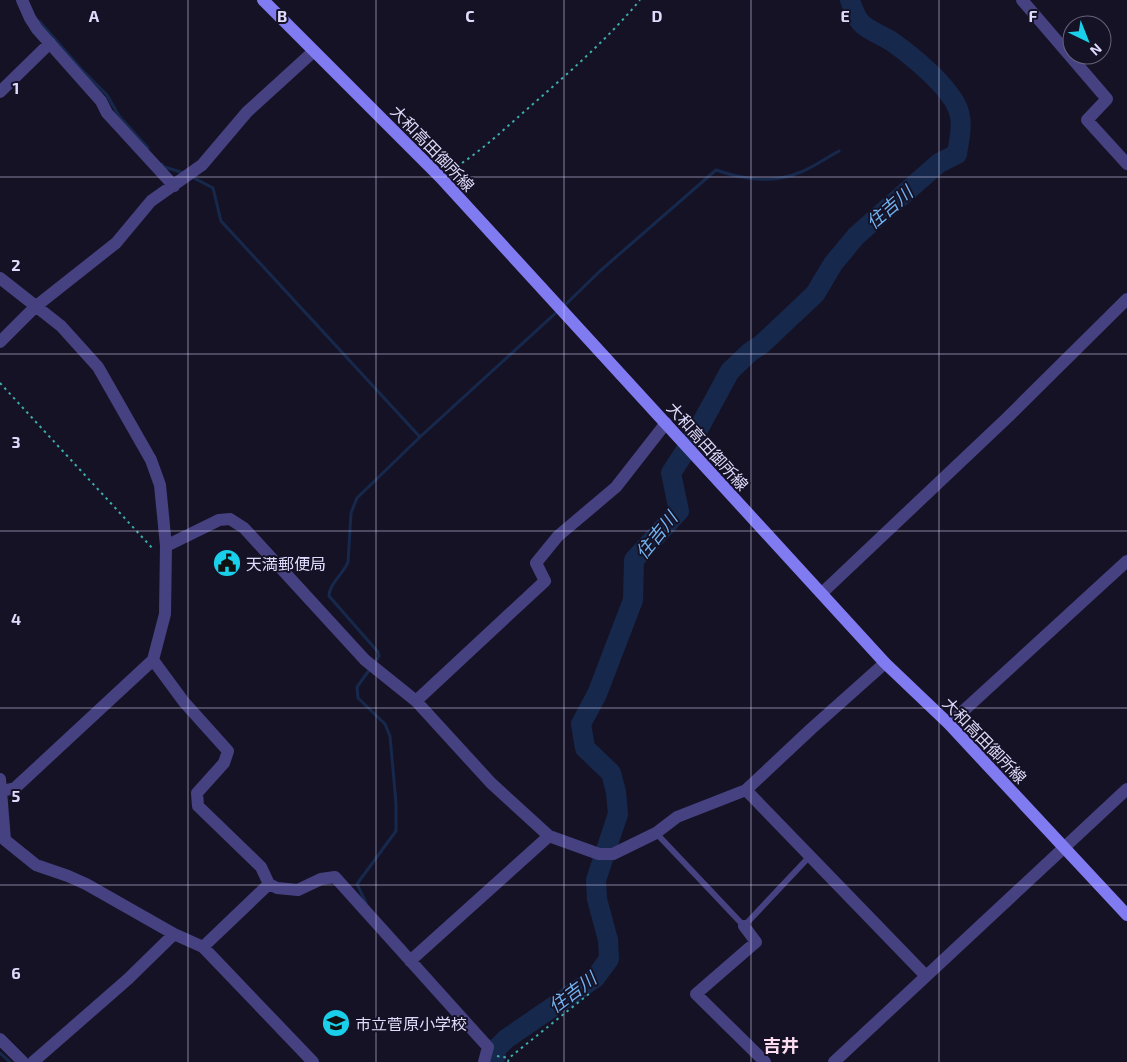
<svg xmlns="http://www.w3.org/2000/svg" width="1127" height="1062" font-family="'Exo 2','Noto Sans JP',sans-serif">
  <style>
    .lines { fill: none; stroke-linecap: round; stroke-linejoin: round }
    .stream { stroke: #16294c; stroke-width: 3 }
    .river { stroke: #16294c; stroke-width: 20 }
    .path { stroke: #3caeab; stroke-width: 2; stroke-dasharray: 2.5 4; stroke-linecap: butt }
    .lane { stroke: #464281; stroke-width: 6 }
    .street { stroke: #464281; stroke-width: 12 }
    .secondary { stroke: #817bf2; stroke-width: 12 }
    .grid { fill: none; stroke: #dfdbfc; stroke-width: 1; stroke-opacity: 0.55 }
    .labels { text-anchor: middle; dominant-baseline: central; stroke-width: 4; stroke-linejoin: round; paint-order: stroke }
    .street-label { font-size: 16px; fill: #dfdbfc; stroke: #161226 }
    .poi-label { font-size: 16px; fill: #dfdbfc; stroke: #161226; text-anchor: start }
    .water-label { font-size: 18px; font-style: italic; fill: #72b3f2; stroke: #161226 }
    .neighbourhood-label { font-size: 18px; font-weight: bold; fill: #fcdcef; stroke: #161226 }
    .grid-label { font-size: 16px; text-anchor: middle; font-weight: bold; fill: #dfdbfc; stroke: #161226; stroke-width: 4; stroke-linejoin: round; paint-order: stroke }
  </style>
  <rect width="100%" height="100%" fill="#161226"/>
  <g class="lines">
    <path class="stream" d="M39,21l43,49 25,25 12,21 29,32
      M162,164l2,3 20,6
      M192,177l21,11 8,33 199,216
      M564,306l36,-35 116,-101c28,10 57,14 85,2 13,-5 25,-14 38,-21
      M374,664l5,-8 -1,-4 -49,-56c0,-12 15,-23 19,-34l3,-49 6,-15 63,-61 139,-127
      M366,903l-9,-19 39,-53v-28l-6,-67 -5,-12 -27,-26 -1,-11 13,-18
      M491,1041l6,7
      M0,1053l10,9"/>
    <path class="river" d="M494,1062l3,-14 9,-9 89,-61 14,-19 -1,-19 -11,-41 -1,-19 22,-66 -2,-22 -5,-19 -26,-25 -4,-24 16,-30 36,-94 1,-40 45,-49 -8,-38 22,-34 37,-68 20,-19 12,-8 53,-50 18,-30 23,-28 83,-73 18,-9c2,-14 6,-28 2,-42 -7,-24 -48,-57 -68,-71 -24,-14 -32,-11 -41,-41"/>
    <path class="path" d="M451,170c27,-16 50,-38 74,-59 40,-35 81,-70 115,-111
      M0,383l154,167
      M497,1056l12,2
      M508,1062l1,-4 81,-65"/>
    <path class="lane" d="M656,833l88,93 66,-70"/>
    <path class="street" d="M22,0l8,18 7,11 64,72 6,12 67,73
      M1022,0l85,99 -20,21 40,44
      M0,92l50,-49
      M0,278l61,48 37,41 53,93 9,25 6,61 -1,68 -12,46 -138,128 -13,3
      M0,342l35,-35 81,-64 35,-42 51,-36 45,-53 67,-61
      M166,546l53,-26 11,-1 14,9 121,132 51,41 75,82 58,53 50,18h14l43,-21 21,-16 69,-27 65,-61 74,-66
      M822,593l186,-176 119,-118
      M153,660l31,42 44,49 -4,12 -27,30 1,13 63,61 8,17 8,4 21,2 23,-11 14,-2 153,170 -4,15
      M416,701l129,-120 -9,-18 22,-27 58,-49 50,-64
      M949,724l178,-163
      M0,779l5,61 31,25 32,11 18,8 88,50 29,13 110,115
      M746,790l180,186
      M744,926l12,16 -60,52 69,68
      M203,947l66,-63
      M410,961l139,-125
      M0,1039l23,23
      M33,1062l95,-83 46,-45
      M834,1062l293,-273"/>
    <path class="secondary" d="M263,0l177,177 445,486 64,61 178,191"/>
  </g>
  <path class="grid" d="M188,0v1062M376,0v1062M564,0v1062M751,0v1062M939,0v1062M0,177h1127M0,354h1127M0,531h1127M0,708h1127M0,885h1127"/>
  <defs>
    <symbol id="civic-disc" viewBox="-11 -11 22 22"><circle r="9.5" fill="#19cfe9" stroke="#161226"/><path d="M-.6-6.5H3V-4.5H.6V-3L4-1V1h2V6H-6V1h2V-1L-.6-3ZM-1.2 2.5V6h2.4V2.5Z" fill="#111"/></symbol>
    <symbol id="school-disc" viewBox="-11 -11 22 22"><circle r="9.5" fill="#19cfe9" stroke="#161226"/><path d="M0-5L7-2L0 1L-7-2ZM-4 1L0 2.5L4 1V4Q0 6-4 4Z" fill="#111"/></symbol>
  </defs>
  <g fill-rule="evenodd">
    <use href="#civic-disc" x="211" y="547" width="32" height="32"/>
    <use href="#school-disc" x="320" y="1007" width="32" height="32"/>
  </g>
  <g class="labels">
    <g class="street-label">
      <text transform="translate(433 148) rotate(46)">大和高田御所線</text>
      <text transform="translate(708 446) rotate(48)">大和高田御所線</text>
      <text transform="translate(985 740) rotate(46)">大和高田御所線</text>
    </g>
    <g class="poi-label">
      <text x="246" y="563">天満郵便局</text>
      <text x="355" y="1023">市立菅原小学校</text>
    </g>
    <g class="water-label">
      <text transform="translate(889 207) rotate(-41)">住吉川</text>
      <text transform="translate(656 535) rotate(-51)">住吉川</text>
      <text transform="translate(572 992) rotate(-37)">住吉川</text>
    </g>
    <g class="neighbourhood-label">
      <text x="781" y="1045">吉井</text>
    </g>
  </g>
  <g class="grid-label">
    <text x="94" y="22">A</text>
    <text x="282" y="22">B</text>
    <text x="470" y="22">C</text>
    <text x="657" y="22">D</text>
    <text x="845" y="22">E</text>
    <text x="1033" y="22">F</text>
    <text x="16" y="94">1</text>
    <text x="16" y="271">2</text>
    <text x="16" y="448">3</text>
    <text x="16" y="625">4</text>
    <text x="16" y="802">5</text>
    <text x="16" y="979">6</text>
  </g>
  <g transform="translate(1087 40) rotate(137)"><circle r="24" fill="#161226" stroke="#66627c"/>
  <path d="M0-4L9 19L0 12L-9 19Z" fill="#19cfe9"/>
  <text y="-8" font-size="14" font-weight="bold" text-anchor="middle" fill="#dfdbfc">N</text>
  </g>
</svg>
